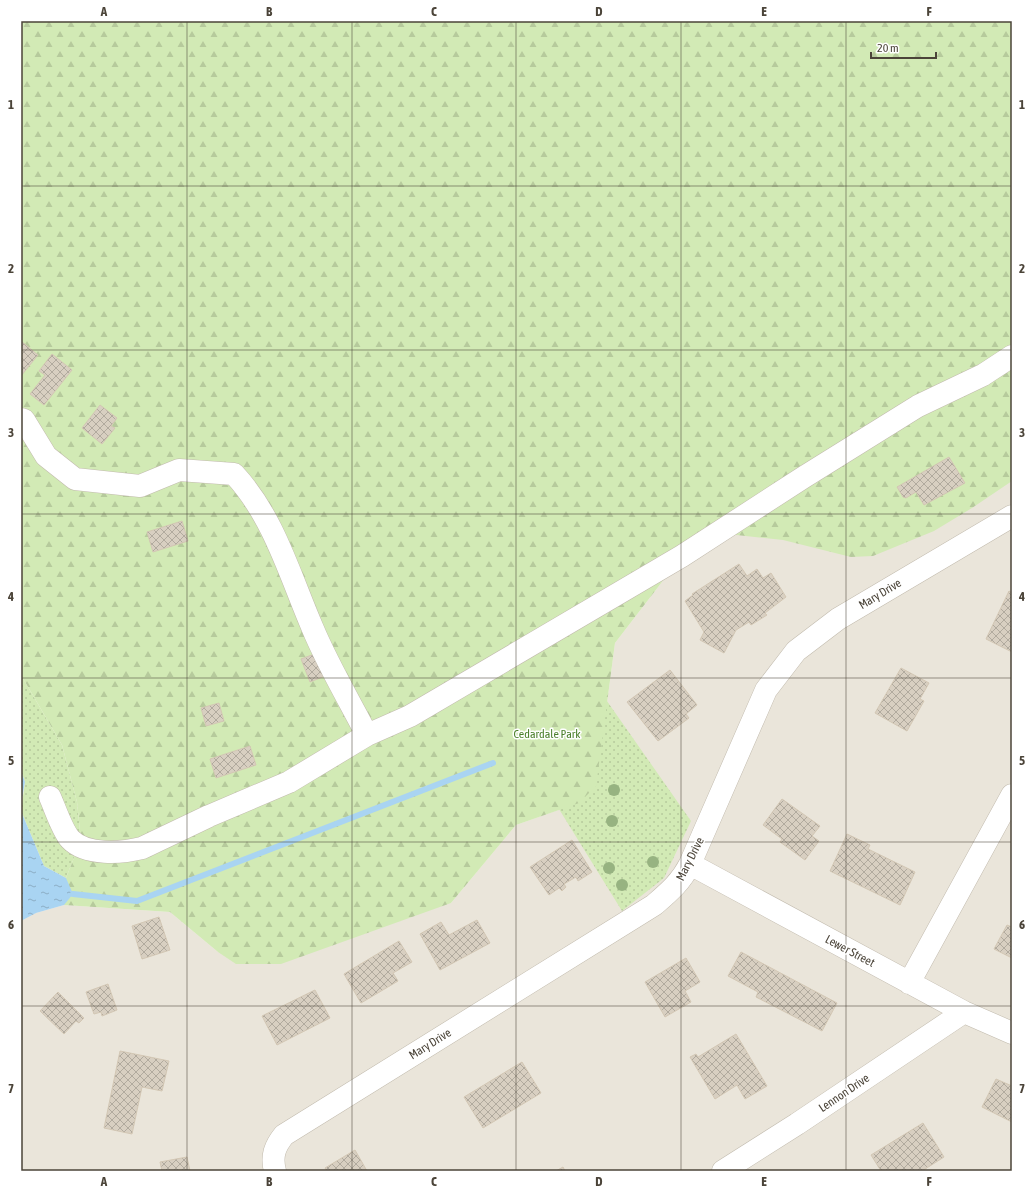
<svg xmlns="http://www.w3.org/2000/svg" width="1033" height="1192" font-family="'Asap Condensed',sans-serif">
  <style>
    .residential { fill: #eae5da }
    .grass { fill: url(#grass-dots) }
    .forest { fill: url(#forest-firs) }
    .water { fill: url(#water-ripples) }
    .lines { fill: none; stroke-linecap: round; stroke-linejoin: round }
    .stream { stroke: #a9d4f2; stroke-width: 6 }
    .building { fill: url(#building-cross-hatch); stroke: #d3c7b4 }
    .minor-casing { stroke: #c2bbae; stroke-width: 23 }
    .minor { stroke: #fff; stroke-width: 22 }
    .tree { fill: #97b381 }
    .grid { fill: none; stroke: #4b4439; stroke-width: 1; stroke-opacity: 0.55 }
    .labels { text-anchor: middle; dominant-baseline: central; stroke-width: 3; stroke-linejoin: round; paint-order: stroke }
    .street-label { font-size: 12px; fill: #4b4439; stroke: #fff }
    .park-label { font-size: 12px; fill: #4a7f2a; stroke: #fff }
    .neatline { fill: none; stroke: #4b4439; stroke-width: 1.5 }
    .grid-label { font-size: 13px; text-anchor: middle; font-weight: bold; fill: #4b4439 }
  </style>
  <defs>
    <pattern id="grass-dots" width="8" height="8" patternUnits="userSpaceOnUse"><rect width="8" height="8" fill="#d2eab5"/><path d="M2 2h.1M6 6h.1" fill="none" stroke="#b6ca9c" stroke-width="1.8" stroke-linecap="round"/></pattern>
    <pattern id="forest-firs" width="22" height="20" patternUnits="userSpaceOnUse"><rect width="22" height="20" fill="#d2eab5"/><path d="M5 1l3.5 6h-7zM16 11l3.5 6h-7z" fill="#b6ca9c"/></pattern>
    <pattern id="water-ripples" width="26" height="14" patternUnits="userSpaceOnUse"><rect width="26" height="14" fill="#a9d4f2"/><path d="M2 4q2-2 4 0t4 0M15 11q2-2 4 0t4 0" fill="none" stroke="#8caec5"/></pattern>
    <pattern id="building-cross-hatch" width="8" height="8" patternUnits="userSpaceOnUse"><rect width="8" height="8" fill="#d8cfc1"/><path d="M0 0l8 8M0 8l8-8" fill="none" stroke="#b1aa9e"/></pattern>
  </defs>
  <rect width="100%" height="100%" fill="#f6f3ec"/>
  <path class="residential" d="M1012,352v819h-991v-250l15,-8 28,-8 106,7 48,40 233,-49 65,-78 62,-22 18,-17 19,-143 67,-87z"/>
  <path class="grass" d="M567,644l124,177 -27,57 -42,33 -68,-110z
    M21,675l41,70 15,57 4,38 -15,38 -22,-12 -23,-55 4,-29 -4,-11z"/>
  <path class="forest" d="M21,21h991v460l-40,27 -38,23 -61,25 -22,1 -68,-17 -65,-7 -36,23 -67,87 -19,143 -17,17 -63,22 -65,78 -170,61h-45l-18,-12 -48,-40 -106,-7 2,-27 15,-38 -4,-38 -15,-57 -41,-70z"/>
  <path class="water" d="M21,771l4,11 -4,22z
    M21,811l23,55 22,12 7,16 -9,11 -28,8 -15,8z"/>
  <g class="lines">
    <path class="stream" d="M73,894l64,7 356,-138"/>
  </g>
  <path class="building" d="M21,341l17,14 -17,21z
    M52,354l20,16 -28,35 -14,-11 15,-19 -6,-4z
    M100,405l17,13 -6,8 4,2 -13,16 -20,-16z
    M949,457l16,26 -41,22 -8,-13 -10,6 -3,-1 -6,-10z
    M182,521l6,20 -35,11 -6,-20z
    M739,564l8,12 10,-7 6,9 8,-5 15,24 -21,16 2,2 -16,10 -2,-3 -13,8 -12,23 -24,-13 4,-8 -19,-31 8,-6 -1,-1z
    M1009,591l3,2v59l-26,-13z
    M317,653l8,23 -15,6 -9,-23z
    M901,668l28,15 -9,16 4,2 -17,30 -32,-18z
    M670,670l27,35 -11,9 3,4 -31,23 -31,-39z
    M219,703l5,18 -18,5 -5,-18z
    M250,746l6,19 -40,13 -6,-19z
    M782,799l38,27 -8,10 7,5 -14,19 -25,-18 2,-3 -19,-14z
    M847,834l23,11 -2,4 47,23 -15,33 -70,-34z
    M572,840l20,32 -14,9 -2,-4 -12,7 2,3 -4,4 -3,-3 -10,7 -19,-28z
    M159,917l11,33 -28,9 -10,-33z
    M477,920l13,23 -50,27 -20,-36 21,-12 8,13z
    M1007,925l5,2v31l-18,-9z
    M399,941l13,21 -19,11 5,8 -37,22 -17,-29z
    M741,952l96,51 -15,28 -66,-34 2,-5 -30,-16z
    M686,958l14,24 -15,9 6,11 -26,15 -20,-35z
    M108,984l9,26 -15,6 -1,-4 -7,2 -8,-22z
    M315,990l15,28 -53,27 -15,-29z
    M58,992l26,26 -5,5 -3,-2 -12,13 -24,-23z
    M736,1034l31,52 -22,13 -8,-14 -22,14 -25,-42 6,-3 2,3z
    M120,1051l49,10 -7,30 -20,-4 -10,47 -28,-6z
    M522,1062l19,31 -58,35 -19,-31z
    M996,1079l16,7v36l-30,-15z
    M923,1123l21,34 -22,14h-41l-10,-16z
    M355,1150l12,21h-40l-2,-3z
    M187,1157l3,14h-28l-2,-9z
    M563,1167l2,4h-9z"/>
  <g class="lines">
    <defs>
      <path id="minor" d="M21,419l3,1 22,36 29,23 65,7 39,-16 55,4c40,43 56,102 79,155 15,36 36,71 54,106
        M50,797c5,11 12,33 20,42 16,17 52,14 72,9l67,-32 80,-34 78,-47 43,-19 272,-160 122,-79 114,-71 65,-31 29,-19
        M690,864l274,148 48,21
        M909,983l103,-188
        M275,1171c-4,-15 0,-25 9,-36l370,-230c15,-13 27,-23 36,-41l76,-174 30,-39 42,-32 174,-103
        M723,1171l74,-47 167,-112"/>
    </defs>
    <use href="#minor" class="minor-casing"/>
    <use href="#minor" class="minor"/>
  </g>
  <g class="tree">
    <circle cx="614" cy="790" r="6"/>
    <circle cx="612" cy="821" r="6"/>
    <circle cx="653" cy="862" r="6"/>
    <circle cx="609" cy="868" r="6"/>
    <circle cx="622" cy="885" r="6"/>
  </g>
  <path class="grid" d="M187,21v1150M352,21v1150M516,21v1150M681,21v1150M846,21v1150M21,186h991M21,350h991M21,514h991M21,678h991M21,842h991M21,1006h991"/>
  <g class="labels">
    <g class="street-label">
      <text transform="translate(880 594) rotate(-31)">Mary Drive</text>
      <text transform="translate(690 859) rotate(-63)">Mary Drive</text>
      <text transform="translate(850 951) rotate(28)">Lewer Street</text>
      <text transform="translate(430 1044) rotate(-32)">Mary Drive</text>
      <text transform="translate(844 1093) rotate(-34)">Lennon Drive</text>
    </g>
    <g class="park-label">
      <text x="547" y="734">Cedardale Park</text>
    </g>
  </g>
  <rect width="1033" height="1192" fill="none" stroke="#ffffff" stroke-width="44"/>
  <path d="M871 52v6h65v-6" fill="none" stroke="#4b4439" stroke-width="2"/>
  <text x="877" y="52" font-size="12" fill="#4b4439" stroke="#ffffff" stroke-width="3" paint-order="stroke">20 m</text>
  <rect x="22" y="22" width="989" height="1148" class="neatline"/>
  <g class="grid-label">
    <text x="104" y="16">A</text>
    <text x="269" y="16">B</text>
    <text x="434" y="16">C</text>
    <text x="599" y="16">D</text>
    <text x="764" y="16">E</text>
    <text x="929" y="16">F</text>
    <text x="11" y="109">1</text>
    <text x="1022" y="109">1</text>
    <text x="11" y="273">2</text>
    <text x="1022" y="273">2</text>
    <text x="11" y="437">3</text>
    <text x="1022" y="437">3</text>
    <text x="11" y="601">4</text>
    <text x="1022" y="601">4</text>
    <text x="11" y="765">5</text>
    <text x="1022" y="765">5</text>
    <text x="11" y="929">6</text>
    <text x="1022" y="929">6</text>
    <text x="11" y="1093">7</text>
    <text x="1022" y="1093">7</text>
    <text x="104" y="1186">A</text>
    <text x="269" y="1186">B</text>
    <text x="434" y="1186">C</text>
    <text x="599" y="1186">D</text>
    <text x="764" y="1186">E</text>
    <text x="929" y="1186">F</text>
  </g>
</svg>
